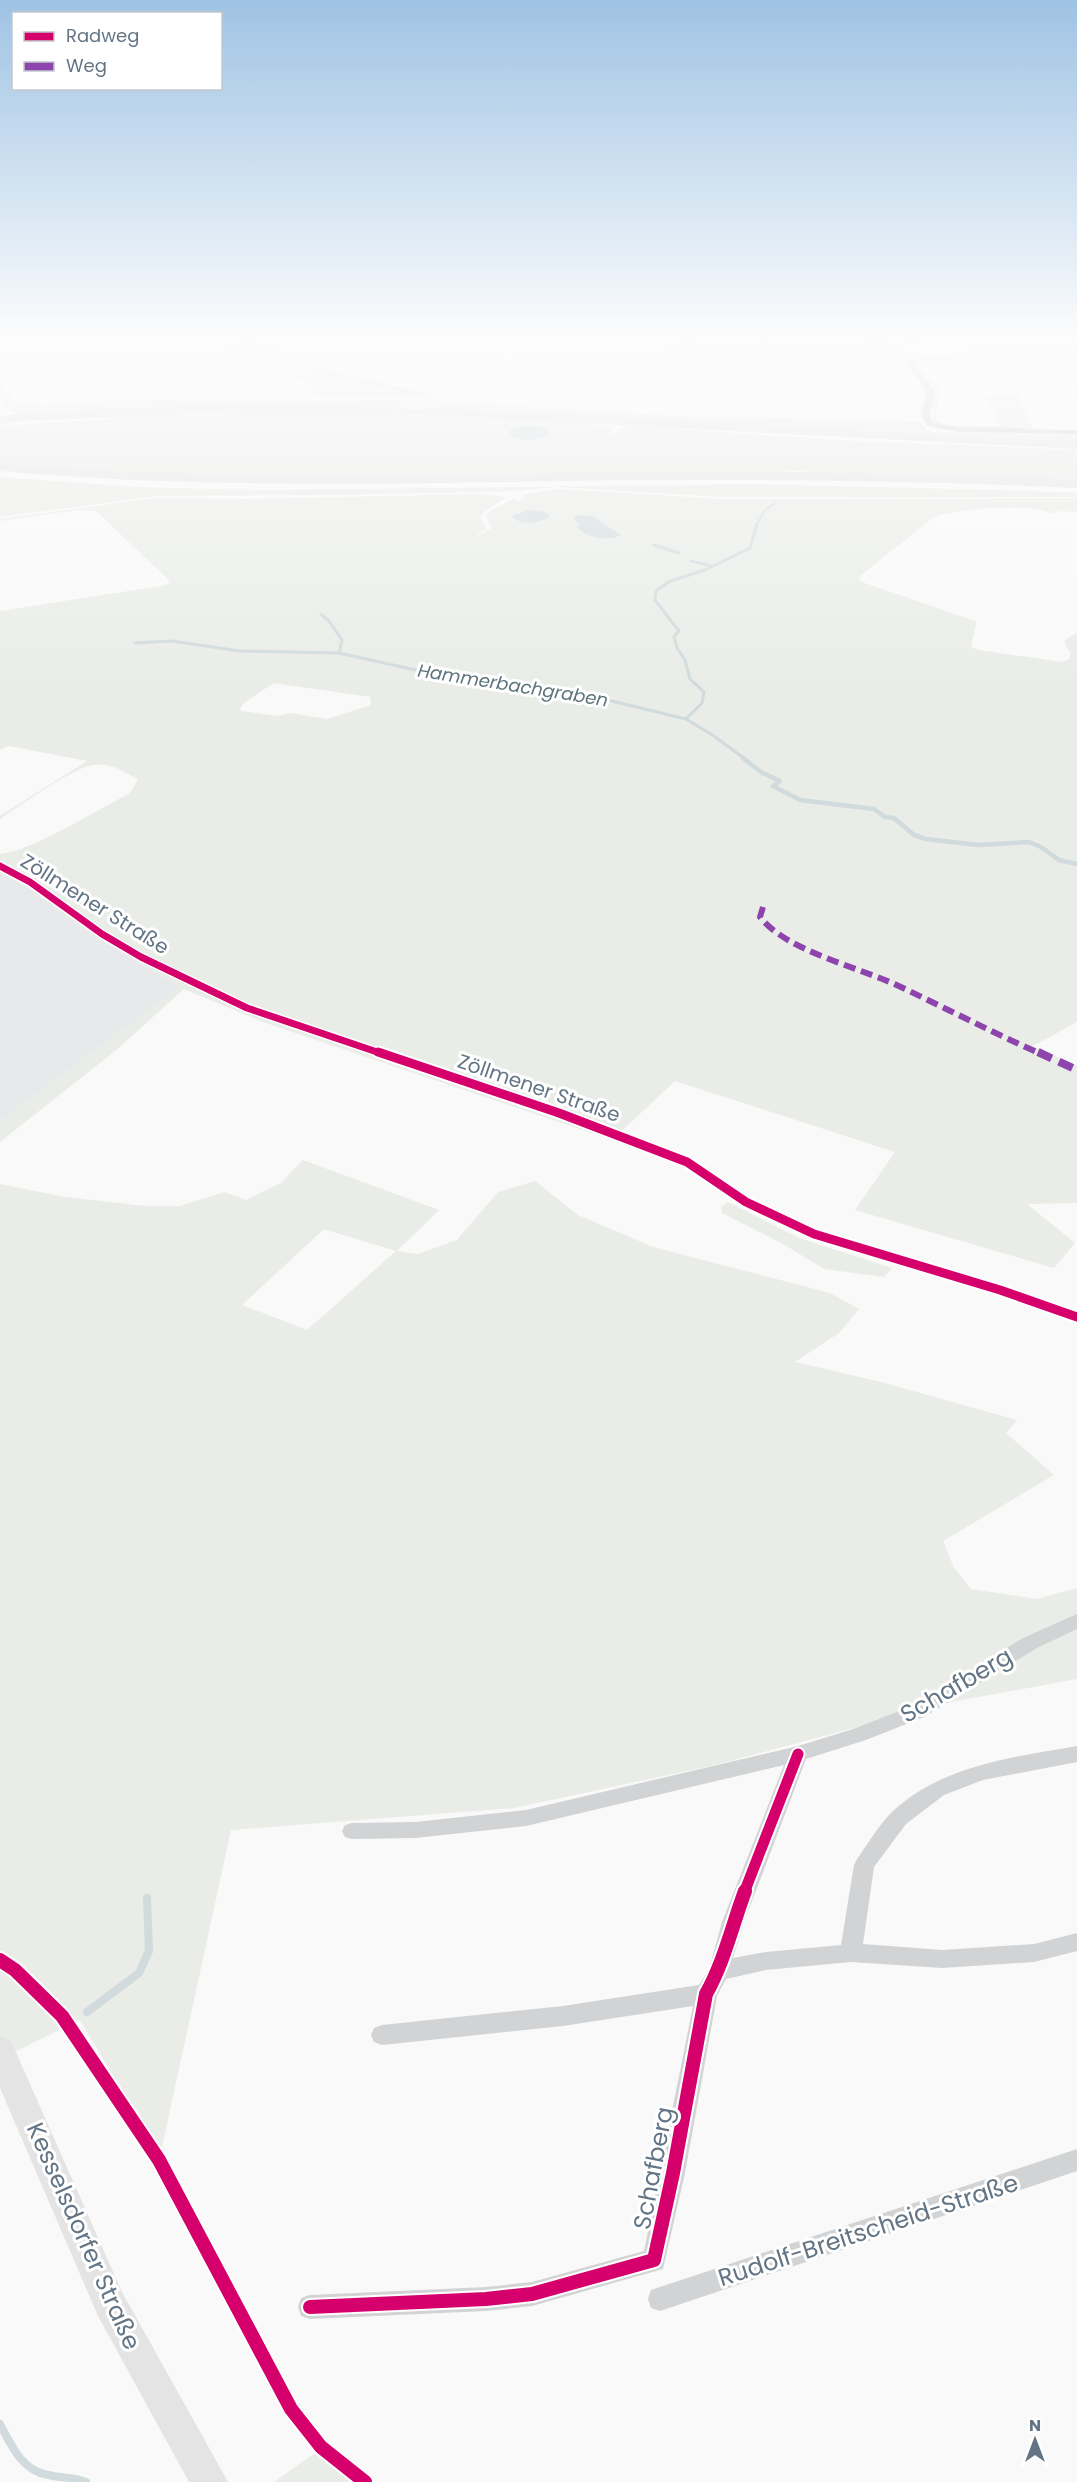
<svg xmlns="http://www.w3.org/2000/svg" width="1077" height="2482" font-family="Poppins,sans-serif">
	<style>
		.built { fill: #e8e9ea }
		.green { fill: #e9ece7; fill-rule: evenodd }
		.water { fill: #d1dadd }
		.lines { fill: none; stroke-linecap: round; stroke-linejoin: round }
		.stream-far3 { stroke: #d1dadd; stroke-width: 2 }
		.stream-far2 { stroke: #d1dadd; stroke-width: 3 }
		.stream-far1 { stroke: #d1dadd; stroke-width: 4.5 }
		.stream { stroke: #d1dadd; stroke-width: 8 }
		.street { fill: #d2d3d4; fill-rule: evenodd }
		.secondary { fill: #e4e4e5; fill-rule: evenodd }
		.highway { fill: #e4e4e5; fill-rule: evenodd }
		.tram { stroke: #c7c9ca; stroke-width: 1.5 }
		.quiet-far1 { stroke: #8e44ad; stroke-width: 6; stroke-dasharray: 12 6; stroke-linecap: butt }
		.quiet { stroke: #8e44ad; stroke-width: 8; stroke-dasharray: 15 8; stroke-linecap: butt }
		.cycleway-far3-casing { stroke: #fff; stroke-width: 10 }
		.cycleway-far2-casing { stroke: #fff; stroke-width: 13 }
		.cycleway-far1-casing { stroke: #fff; stroke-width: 15 }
		.cycleway-casing { stroke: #fff; stroke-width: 18 }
		.cycleway-far3 { stroke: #d6006c; stroke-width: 7 }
		.cycleway-far2 { stroke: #d6006c; stroke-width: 9 }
		.cycleway-far1 { stroke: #d6006c; stroke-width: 11 }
		.cycleway { stroke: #d6006c; stroke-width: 14 }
		.labels { text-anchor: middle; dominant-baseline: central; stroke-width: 6; stroke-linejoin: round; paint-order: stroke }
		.far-water-label { font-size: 18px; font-style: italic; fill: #5e757e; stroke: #fff }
		.street-label { font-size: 20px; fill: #637585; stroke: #fff }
		.near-street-label { font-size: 24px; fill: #637585; stroke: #fff }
	</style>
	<rect width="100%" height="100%" fill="#f9f9f9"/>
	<polygon class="built" points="0,873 29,888 89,934 181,987 0,1121"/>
	<g class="green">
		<polygon points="220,340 255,340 344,373 434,394 443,399 312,396 314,390 307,382 239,357"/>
		<polygon points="670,340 682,340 694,347 724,350 879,344 889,351 909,357 908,366 928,390 923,417 877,418 919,416 924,395 920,383 901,363 873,347 776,354 667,351"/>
		<path d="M688 340H792L836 343C808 345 705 356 688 340Z"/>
		<polygon points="1040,340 1073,340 1011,349 1077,351 1077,384 1032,358 1011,354 963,360 925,361 918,366 940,388 941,393 935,416 939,422 953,426 1001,427 985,396 1077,392 1019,395 1034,430 949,428 932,421 934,388 915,367 916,361 967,358"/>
		<polygon points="0,384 15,402 41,405 146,399 420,400 661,415 911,421 922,423 926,430 933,432 1077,434 1077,444 452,410 20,415 4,409 0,400"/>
		<path d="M301 413 499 418 612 426V430L605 437C616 434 618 427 630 426L857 441 1077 450V481L795 471 201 477 0 463V426L152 416Z"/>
		<polygon points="0,477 138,487 251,490 753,484 1036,491 1077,493 1077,497 720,497 556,487 518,491 342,495 158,496 0,517"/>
		<path d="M557 489 725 499 1077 498V512L1060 511 1052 514C1032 502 956 509 934 517L860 576 859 581 975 621 976 624 971 647 979 650 1062 662 1069 659 1071 653 1066 646 1065 640 1077 633V1022L1033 1046 1077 1066V1203L1027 1204 1075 1243 1054 1268 855 1210 895 1152 675 1081 612 1140 263 1022 184 989 115 1051 0 1142V1121L181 987 89 934 29 888 0 873V854C33 851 96 810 129 794L138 780C125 771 111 763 94 765 73 767 20 806 0 819V816L87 761 9 746 0 750V611L167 585 170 581 96 511 78 510 0 521V519L155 498 244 499 483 494 507 497 484 512 480 518 486 526 485 530 476 535H479L492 528 486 517 488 512 513 499 521 502 520 499 526 498 522 495ZM274 683 370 697 371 705 327 719 291 713 277 716 241 711 240 708 245 702Z"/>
		<path d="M303 1160 439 1210 397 1251 418 1254 457 1240 498 1192 535 1181 578 1215 653 1247 830 1293 859 1309 839 1333 795 1362 881 1382 1017 1420 1006 1433 1054 1475 943 1541 954 1568 971 1589 1037 1599 1077 1588V1679L951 1702 715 1765 514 1808 231 1830 160 2156 80 2020 0 2059V1184L65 1197 145 1206H180L224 1192 246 1200 281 1183ZM324 1229 396 1251 307 1330 242 1305Z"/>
		<polygon points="728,1202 799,1238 892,1268 884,1277 824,1269 785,1245 722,1213 721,1207"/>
		<polygon points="315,2453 352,2482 274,2482"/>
	</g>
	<g class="water">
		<path d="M526 426 547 427 550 433C541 442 521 442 510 435V430Z"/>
		<path d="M528 510 542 511 549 515 548 518C537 523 520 526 512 516Z"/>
		<path d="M579 515 592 516 621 535C609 542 586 538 577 527L580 524 575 521 574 518Z"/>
	</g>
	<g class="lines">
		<g class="stream-far3">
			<polyline points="239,340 328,373 422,395"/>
			<polyline points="936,423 948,427 1026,429"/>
			<polyline points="756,526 765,510 776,503"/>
		</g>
		<g class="stream-far2">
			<polyline points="654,545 679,553"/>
			<polyline points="691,561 712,566"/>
			<polyline points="321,614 329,621 342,640 339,653"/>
			<polyline points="135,643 171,641 240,651 339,653 411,669 583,694 686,719"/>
			<polyline points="745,759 714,736 686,719 702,703 704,692 690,679 685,660 677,648 674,636 679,631 655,600 656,591 670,581 705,570 750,548 757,524"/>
		</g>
		<polyline class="stream-far1" points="743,758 761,772 780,781 773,786 800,800 874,809 885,817 894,818 914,835 926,839 978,845 1029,842 1041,847 1059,860 1077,864"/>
		<g class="stream">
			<polyline points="87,2012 139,1973 149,1951 147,1898"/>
			<path d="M0 2424C11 2445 22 2471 48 2475 61 2478 73 2477 86 2482"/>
		</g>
		<g class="street">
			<polygon points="918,354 921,356 914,364 935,391 930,415 933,423 958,428 1077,430 1077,434 958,432 927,426 922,415 927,391 907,364"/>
			<polygon points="0,863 34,880 106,931 145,954 252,1005 564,1110 692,1159 751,1199 819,1231 1005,1287 1077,1312 1077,1322 995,1293 809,1237 741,1205 682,1165 554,1116 242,1011 137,960 98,937 26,884 0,871"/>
			<path d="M1077 1614V1629L1037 1648 924 1717 866 1740 806 1759 744 1922 733 1958 766 1952 841 1945 854 1865 857 1859C868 1844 879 1824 893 1811 945 1764 1011 1758 1077 1746V1762L983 1780 944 1795 906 1824 874 1867 863 1944 942 1950 1034 1944 1077 1933V1951L1034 1962 942 1968 851 1962 766 1970 726 1979 717 1996 685 2173 663 2269 532 2306 486 2311 310 2319 301 2316 298 2307 301 2298 310 2295 486 2287 532 2282 644 2251 693 2006 563 2026 382 2045 374 2042 371 2035 374 2028 382 2025 563 2006 699 1985 709 1969 722 1922 784 1765 526 1826 415 1838 352 1839 345 1837 342 1831 345 1825 352 1823 415 1822 526 1810 798 1746 853 1729 910 1707 1023 1638Z"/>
			<polygon points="1077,2149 1077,2171 660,2311 651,2308 648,2299 651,2290 660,2287"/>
		</g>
		<g class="secondary">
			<path d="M874 340C886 340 890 345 900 350 910 354 921 356 932 356 967 356 1000 340 1035 340 1027 346 1013 346 1004 349 962 359 908 374 874 340Z"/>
			<polygon points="0,2037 11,2041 122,2292 228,2482 189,2482 98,2316 0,2088"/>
		</g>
		<g class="highway">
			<path d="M310 405C566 410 821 431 1077 441V449L419 415 200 414 21 421 0 425V417L21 413 182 406Z"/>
			<path d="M0 463C209 481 418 474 628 472 778 470 927 473 1077 480V488C927 481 778 479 628 480 418 483 209 490 0 471Z"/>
		</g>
		<polyline class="tram" points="685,340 699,347 731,350 941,340"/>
		<path class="quiet-far1" d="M763 907 760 917C787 952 863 968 903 988 949 1010 994 1033 1041 1054"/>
		<polyline class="quiet" points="1038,1052 1077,1070"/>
		<defs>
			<polyline id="cycleway-far3" points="0,866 30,882 102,934 141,957 247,1008 383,1054"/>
			<polyline id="cycleway-far2" points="378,1052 559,1113 687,1162 746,1202 814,1234 1000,1290 1077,1317"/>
			<polyline id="cycleway-far1" points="744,1893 798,1754"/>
			<g id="cycleway">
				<polyline points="0,1960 15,1970 62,2016 159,2160 291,2409 321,2447 365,2482"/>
				<path d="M310 2307 486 2299 532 2294 654 2260 673 2173 706 1994C724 1962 732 1926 745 1891"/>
			</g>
		</defs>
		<use href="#cycleway-far3" class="cycleway-far3-casing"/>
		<use href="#cycleway-far2" class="cycleway-far2-casing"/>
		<use href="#cycleway-far1" class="cycleway-far1-casing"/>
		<use href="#cycleway" class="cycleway-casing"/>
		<use href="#cycleway-far3" class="cycleway-far3"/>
		<use href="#cycleway-far2" class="cycleway-far2"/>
		<use href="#cycleway-far1" class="cycleway-far1"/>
		<use href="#cycleway" class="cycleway"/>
	</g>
	<linearGradient id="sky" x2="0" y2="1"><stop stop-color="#9fc3e4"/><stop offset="0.49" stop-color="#fcfcfc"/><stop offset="1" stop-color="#fcfcfc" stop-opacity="0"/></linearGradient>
	<rect width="1077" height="688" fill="url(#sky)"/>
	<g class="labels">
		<g class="far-water-label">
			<text transform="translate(513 685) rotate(9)">Hammerbachgraben</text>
		</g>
		<g class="street-label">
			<text transform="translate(95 904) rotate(32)">Zöllmener Straße</text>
			<text transform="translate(539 1088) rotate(19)">Zöllmener Straße</text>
		</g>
		<g class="near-street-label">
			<text transform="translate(956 1685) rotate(-30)">Schafberg</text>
			<text transform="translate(653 2168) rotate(-79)">Schafberg</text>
			<text transform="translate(868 2230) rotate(-18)">Rudolf-Breitscheid-Straße</text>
			<text transform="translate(84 2236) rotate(66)">Kesselsdorfer Straße</text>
		</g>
	</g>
	<rect x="12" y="12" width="210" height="78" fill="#ffffff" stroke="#c1c8ce" stroke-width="1.5"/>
	<rect x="24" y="32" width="30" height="9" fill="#d6006c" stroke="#c1c8ce" stroke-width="1.5"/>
	<text x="66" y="42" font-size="18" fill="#637585">Radweg</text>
	<rect x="24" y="62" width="30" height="9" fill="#8e44ad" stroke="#c1c8ce" stroke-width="1.5"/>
	<text x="66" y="72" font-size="18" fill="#637585">Weg</text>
	<g transform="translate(1035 2440)" stroke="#ffffff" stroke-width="4.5" paint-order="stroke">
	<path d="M0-4.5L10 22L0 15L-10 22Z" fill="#637585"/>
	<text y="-9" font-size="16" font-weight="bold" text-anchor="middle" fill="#637585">N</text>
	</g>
</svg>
